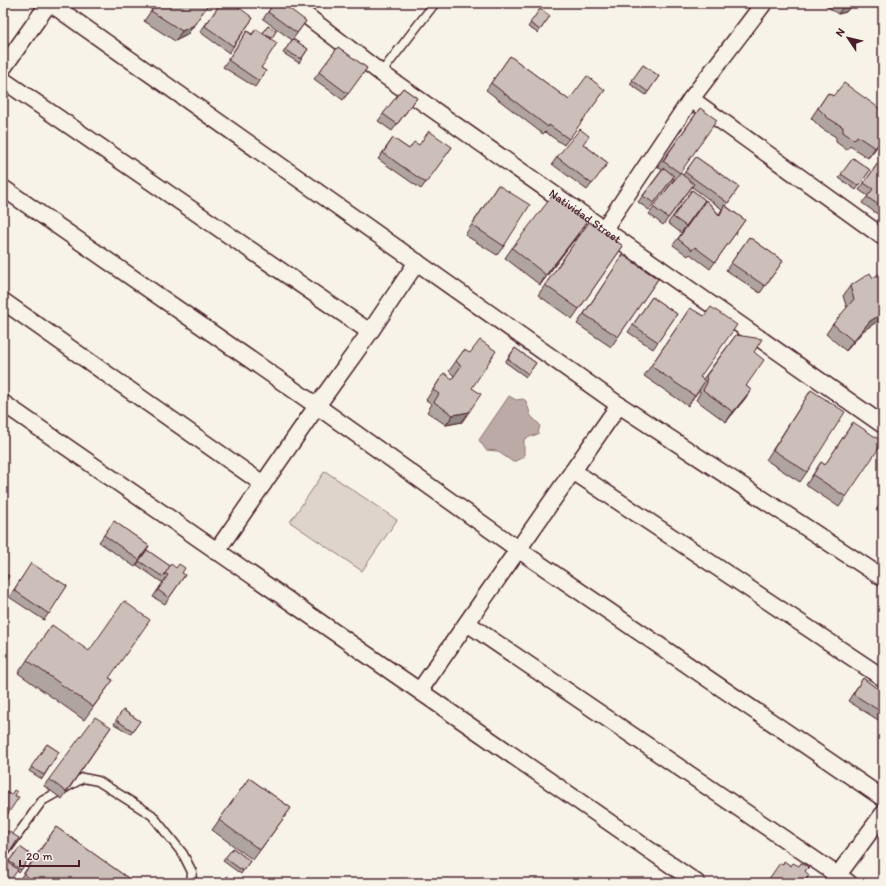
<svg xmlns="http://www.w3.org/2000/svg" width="886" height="886" font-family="Itim,sans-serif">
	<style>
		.green { fill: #ded4cc; stroke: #947a7c }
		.water { fill: #bcaaa7; stroke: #8e7275 }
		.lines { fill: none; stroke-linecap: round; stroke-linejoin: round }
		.service-casing { stroke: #4a1f2b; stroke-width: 11 }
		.minor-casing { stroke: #4a1f2b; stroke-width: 19 }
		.service { stroke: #f7f3e8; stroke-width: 8 }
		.minor { stroke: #f7f3e8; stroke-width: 16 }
		.wall { fill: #afa49f; stroke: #4a1f2b }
		.shaded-wall { fill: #8f8682; stroke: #4a1f2b }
		.building { fill: #ccbfb9; stroke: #4a1f2b }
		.labels { text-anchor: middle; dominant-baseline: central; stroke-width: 3; stroke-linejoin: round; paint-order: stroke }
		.street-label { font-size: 12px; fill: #4a1f2b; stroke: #f7f3e8 }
	</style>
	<rect width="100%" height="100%" fill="#f7f3e8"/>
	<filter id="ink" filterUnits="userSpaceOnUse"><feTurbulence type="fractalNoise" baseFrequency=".025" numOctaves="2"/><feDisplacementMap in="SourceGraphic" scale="8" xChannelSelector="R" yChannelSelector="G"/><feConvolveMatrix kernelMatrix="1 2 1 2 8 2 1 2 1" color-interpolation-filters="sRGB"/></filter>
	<g filter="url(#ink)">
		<polygon class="green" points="325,471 397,520 362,571 290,522"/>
		<polygon class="water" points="509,396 516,400 523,399 526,401 531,416 540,425 538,434 524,439 524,457 513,462 497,451 486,450 479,440"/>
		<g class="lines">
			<defs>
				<g id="service">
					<polyline points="381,73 435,3"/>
					<polyline points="3,855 42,801 83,778 98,781 152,815 183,854 192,872 191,883"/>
				</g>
				<g id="minor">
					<polyline points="50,3 619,405 883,578"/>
					<path id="s1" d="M290 3 381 73 883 425"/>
					<polyline points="3,68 49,3"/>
					<polyline points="3,80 370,332"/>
					<polyline points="691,99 883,237"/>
					<polyline points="3,188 317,406 519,550 883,798"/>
					<polyline points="604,229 691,99 764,3"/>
					<polyline points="3,301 263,484"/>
					<path d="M3 403C233 564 466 722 697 883"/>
					<polyline points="573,471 883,678"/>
					<polyline points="216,552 317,406 370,332 417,262"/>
					<polyline points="467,623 849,883"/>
					<polyline points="420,690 619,405"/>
					<polyline points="832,883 883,814"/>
				</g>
			</defs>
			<use href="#service" class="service-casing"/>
			<use href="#minor" class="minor-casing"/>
			<use href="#service" class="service"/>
			<use href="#minor" class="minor"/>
		</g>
		<g class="wall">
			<polygon points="142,3 156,3 152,10"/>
			<polygon points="221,3 253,18 229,53 200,32"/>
			<polygon points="274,3 306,21 293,39 308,49 299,63 283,53 292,40 263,19"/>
			<polygon points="822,3 853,3 846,12 838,14"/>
			<polygon points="208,5 187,35 175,41 144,21 151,11"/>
			<polygon points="540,9 550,16 538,33 528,27"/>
			<polygon points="268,26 276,31 271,39 261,68 266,71 255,87 223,67 247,31 252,34 256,29 263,33"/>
			<polygon points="338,47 367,68 343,100 314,79"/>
			<polygon points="510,56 569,100 605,90 564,145 545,132 543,134 486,90"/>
			<polygon points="643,65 659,76 646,95 630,84"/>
			<polygon points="403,88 417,98 392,131 378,121"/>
			<polygon points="828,93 833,96 883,111 883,139 868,158 850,146 847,150 836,142 836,137 821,128 811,118"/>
			<polygon points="700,108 680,173 683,175 696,157 739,187 726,206 745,220 710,269 690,254 688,256 673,245 706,200 719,214 722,209 692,187 663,225 649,214 674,179 673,178 649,210 638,202 662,170 658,167"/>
			<polygon points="393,138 409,149 419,145 452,147 421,189 378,159"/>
			<polygon points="583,144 608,163 587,190 552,164 557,157"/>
			<polygon points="883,156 883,211 880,216 862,203 868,196 859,190"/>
			<polygon points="853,158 870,170 856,190 839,178"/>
			<polygon points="498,185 504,246 497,255 465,235"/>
			<polygon points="692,190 705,200 681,233 668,223"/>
			<polygon points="883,215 883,228 877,224"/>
			<polygon points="589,222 623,246 572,319 538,295"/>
			<polygon points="580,232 540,285 505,258 512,248"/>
			<polygon points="749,237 783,261 760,293 726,270"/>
			<polygon points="623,255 658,279 611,347 577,324"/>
			<polygon points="873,278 863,331 846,351 826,334 833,324 847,308 843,296 850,286"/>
			<polygon points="652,297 677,314 653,349 628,332"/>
			<polygon points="690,308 700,377 703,379 736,335 754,352 746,386 751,390 744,400 726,422 696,400 700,393 699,389 688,406 644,376"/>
			<polygon points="515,348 536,363 526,377 505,362"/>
			<polygon points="464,350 472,388 462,422 446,425 427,412 432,404 426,400 444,373 452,379 454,376 449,371"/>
			<polygon points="811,390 807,472 800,482 766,460"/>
			<polygon points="853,422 846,497 839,507 806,485 821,462 825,465"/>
			<polygon points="883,500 883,515 876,510"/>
			<polygon points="114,521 149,546 135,567 99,542"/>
			<polygon points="147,550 170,566 185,575 165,604 153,597 163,582 160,581 137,565"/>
			<polygon points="27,570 67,586 44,620 9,597"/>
			<polygon points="52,625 109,678 113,680 84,720 18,673"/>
			<polygon points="863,678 883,693 883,723 848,701"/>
			<polygon points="123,710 140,721 131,734 114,724"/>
			<polygon points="111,727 62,799 44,786 49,779"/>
			<polygon points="47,744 59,752 42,779 29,771"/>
			<polygon points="249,778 291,808 253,860 212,830"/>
			<polygon points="56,827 135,883 17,883"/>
			<polygon points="19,838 7,857 3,854 3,839"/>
			<polygon points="20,847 31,855 19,873 8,862"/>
			<polygon points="233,848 250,861 241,874 223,861"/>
		</g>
		<g class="shaded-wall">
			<polygon points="851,6 846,12 838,14 843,7"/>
			<polygon points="194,25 187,35 175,41 182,31"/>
			<polygon points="883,138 883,139 868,158 875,148"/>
			<polygon points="587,222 580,232 540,285 546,275"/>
			<polygon points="883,313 883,318 863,331 846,351 853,341 870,321"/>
			<polygon points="751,390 744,400 726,422 733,412"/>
			<polygon points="469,412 462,422 446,425 453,415"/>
		</g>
		<g class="building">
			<polygon points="160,3 209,3 194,25 182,31 151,11"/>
			<polygon points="221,3 233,3 253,18 233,46 205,26"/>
			<polygon points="274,3 282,3 306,21 297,33 268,12"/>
			<polygon points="837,3 853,3 851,6 843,7"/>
			<polygon points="540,9 550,16 540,30 530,23"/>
			<polygon points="268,26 276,31 272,38 263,33"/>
			<polygon points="256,29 277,43 261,68 266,71 259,81 228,60 247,31 252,35"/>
			<polygon points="293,39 308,49 301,59 285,50"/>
			<polygon points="338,47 367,68 348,94 319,72"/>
			<polygon points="510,56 569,100 587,76 605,90 569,139 549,125 548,127 491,83"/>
			<polygon points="643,65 659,76 648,92 632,80"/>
			<polygon points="844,83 883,111 883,138 875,148 857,136 854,140 843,132 843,127 828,118 818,108 828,93 833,96"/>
			<polygon points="403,88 417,98 397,124 383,114"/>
			<polygon points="700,108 717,120 680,173 663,161"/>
			<polygon points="580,129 589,136 583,144 608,163 592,184 557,157"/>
			<polygon points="429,131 452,147 426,183 383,153 393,138 409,149 414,142 419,145"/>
			<polygon points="883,156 883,208 867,197 873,189 864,183"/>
			<polygon points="696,157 739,187 728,203 685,172"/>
			<polygon points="853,158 870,170 859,186 841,174"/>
			<polygon points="664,168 674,176 654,203 643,196"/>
			<polygon points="680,173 694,184 668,218 653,207"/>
			<polygon points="498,185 530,205 504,246 472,225"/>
			<polygon points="692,190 705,200 686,226 673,217"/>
			<polygon points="553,195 587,222 546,275 512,248"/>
			<polygon points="706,200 720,216 724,205 745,220 715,262 695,247 692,250 678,239"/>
			<polygon points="883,215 883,223 879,220"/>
			<polygon points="589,222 623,246 579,309 545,285"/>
			<polygon points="749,237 783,261 765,286 731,263"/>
			<polygon points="623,255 658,279 618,337 584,314"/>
			<polygon points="883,271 883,313 870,321 853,341 833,324 854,299 850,286 870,273 873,278"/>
			<polygon points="652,297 677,314 658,342 633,325"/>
			<polygon points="711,307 737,325 700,377 705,381 695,396 651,366 690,308 704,316"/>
			<polygon points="736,335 762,339 754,352 764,360 746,386 751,390 733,412 703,390 707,383 706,376"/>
			<polygon points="480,340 496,351 472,388 481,394 469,412 453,415 434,402 439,394 433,390 444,373 452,379 461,366 456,361 464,350 470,353"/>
			<polygon points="515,348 536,363 528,374 508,359"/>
			<polygon points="811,390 845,412 807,472 773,450"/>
			<polygon points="853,422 883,442 846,497 813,475 821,462 825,465"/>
			<polygon points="883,500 883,505 881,503"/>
			<polygon points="114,521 149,546 139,560 104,535"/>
			<polygon points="147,550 170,566 163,577 139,561"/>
			<polygon points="31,563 67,586 49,614 14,590"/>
			<polygon points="171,564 176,568 179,564 185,568 182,573 185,575 169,598 158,590 168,575 165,574"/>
			<polygon points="3,572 9,576 3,585"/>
			<polygon points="124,601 150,620 109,678 113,680 93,707 27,660 52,625 89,651"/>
			<polygon points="863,678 883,693 883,713 853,694"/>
			<polygon points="123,710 140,721 133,731 116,720"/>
			<polygon points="95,717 111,727 66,792 49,779"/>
			<polygon points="47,744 59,752 44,775 31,767"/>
			<polygon points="249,778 291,808 260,850 219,820"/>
			<polygon points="3,790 11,795 14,790 17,792 15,796 19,797 3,821"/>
			<polygon points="56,827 135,883 36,883 24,874"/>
			<polygon points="8,831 19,838 9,853 3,850 3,839"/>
			<polygon points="20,847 31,855 21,870 9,861"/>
			<polygon points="233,848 250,861 243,871 225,858"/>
			<polygon points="3,858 18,870 8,883 3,883"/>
			<polygon points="784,861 791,866 793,863 799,866 801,863 809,867 805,871 809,875 804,883 766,883 780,863 783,864"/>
			<polygon points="227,876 237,883 222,883"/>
		</g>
	</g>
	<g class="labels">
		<g class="street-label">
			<text stroke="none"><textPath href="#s1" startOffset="364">Natividad Street</textPath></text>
		</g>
	</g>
	<rect width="886" height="886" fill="none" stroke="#f7f3e8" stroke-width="16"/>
	<rect x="8" y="8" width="870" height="870" fill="none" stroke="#4a1f2b" stroke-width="1.5" filter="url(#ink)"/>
	<g transform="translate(848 38) rotate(305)" stroke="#f7f3e8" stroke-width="3" paint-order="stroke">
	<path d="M0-3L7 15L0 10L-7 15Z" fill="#4a1f2b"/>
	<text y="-6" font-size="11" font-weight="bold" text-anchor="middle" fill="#4a1f2b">N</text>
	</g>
	<path d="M20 860v6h59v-6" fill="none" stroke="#4a1f2b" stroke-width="2"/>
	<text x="26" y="860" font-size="12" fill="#4a1f2b" stroke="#f7f3e8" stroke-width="3" paint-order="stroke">20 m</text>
</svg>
